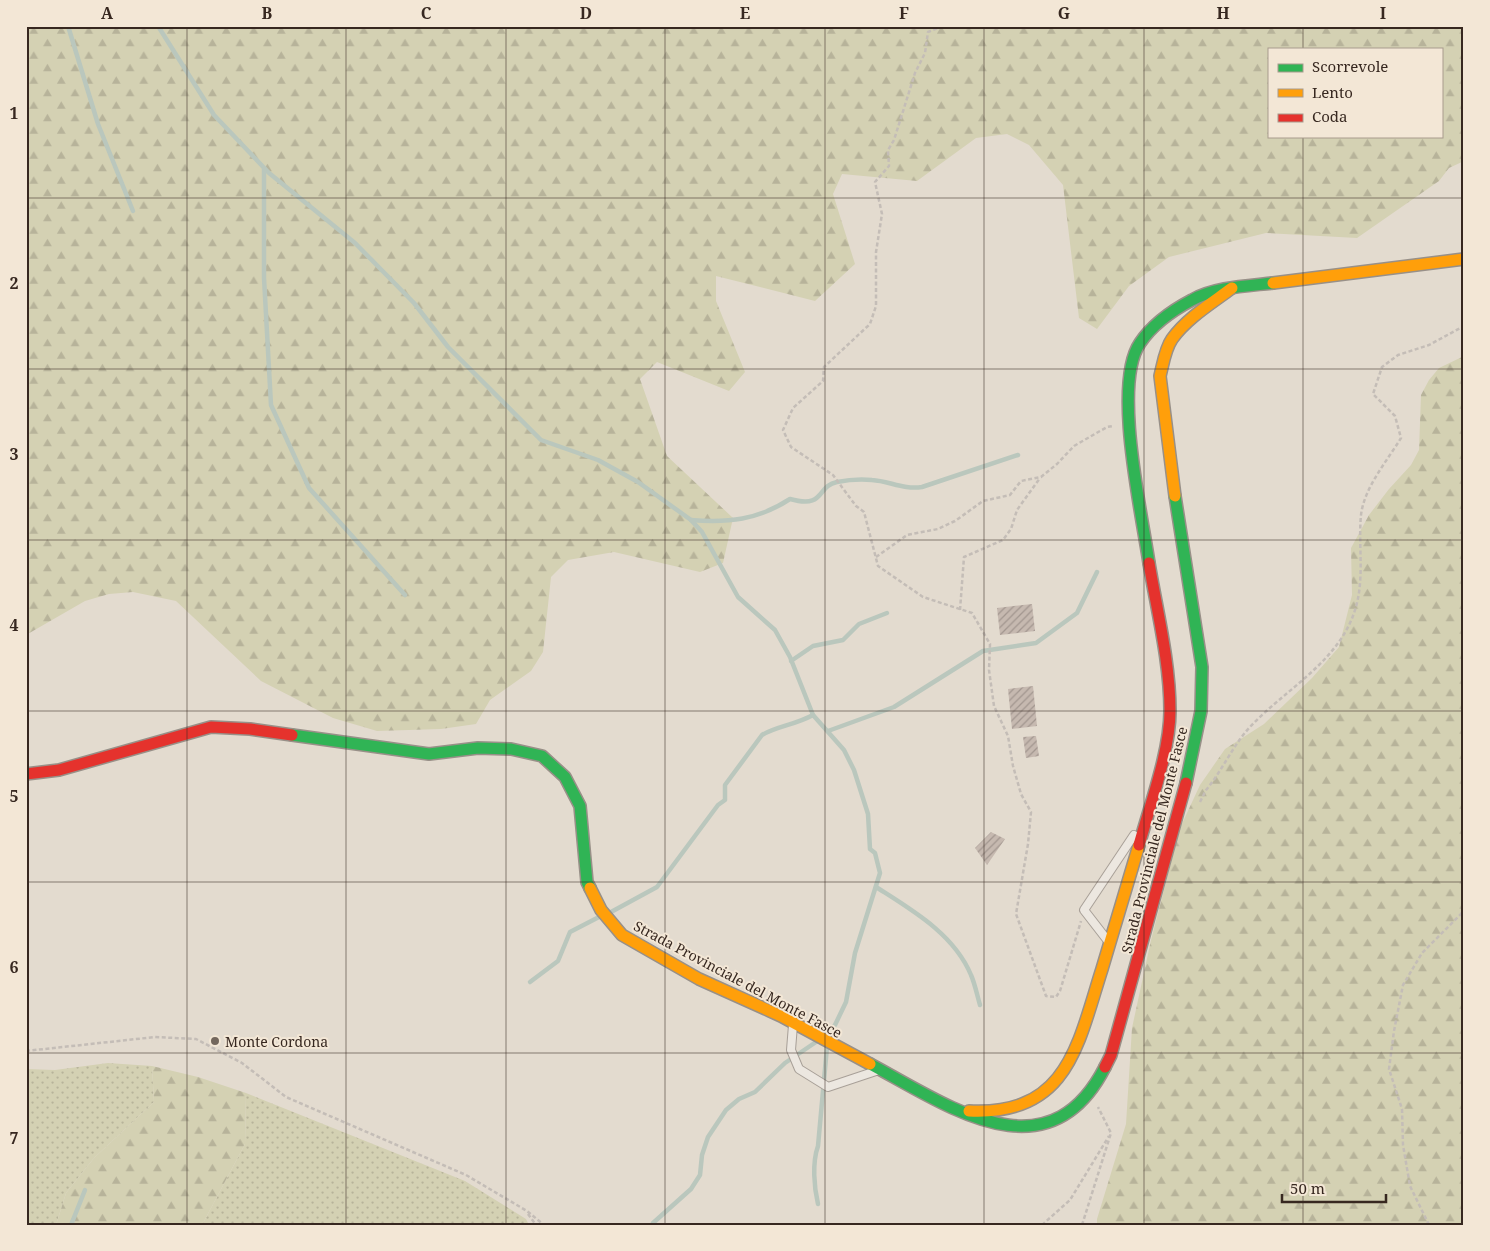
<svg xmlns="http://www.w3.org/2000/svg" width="1490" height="1251" font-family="'Noto Serif',serif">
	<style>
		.grass { fill: url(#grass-dots) }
		.forest { fill: url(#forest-firs); fill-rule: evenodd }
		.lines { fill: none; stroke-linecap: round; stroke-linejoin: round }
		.stream { stroke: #bac7bd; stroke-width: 4.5 }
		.building { fill: url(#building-hatch) }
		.lane-casing { stroke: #a8a098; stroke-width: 10 }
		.fast-casing { stroke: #989088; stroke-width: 14 }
		.slow-casing { stroke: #989088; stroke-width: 14 }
		.jam-casing { stroke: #989088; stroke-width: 14 }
		.path { stroke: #c4bdb7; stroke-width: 2.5; stroke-dasharray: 4 2.5; stroke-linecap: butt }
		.lane { stroke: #ece7e0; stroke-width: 8 }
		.fast { stroke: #30b455; stroke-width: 11 }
		.slow { stroke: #ff9f0a; stroke-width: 11 }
		.jam { stroke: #e5322d; stroke-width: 11 }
		.grid { fill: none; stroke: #372820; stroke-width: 1; stroke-opacity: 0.55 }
		.poi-dot { fill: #73675d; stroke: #f3e7d6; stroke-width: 2 }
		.labels { text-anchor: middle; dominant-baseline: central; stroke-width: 4; stroke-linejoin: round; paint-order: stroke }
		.street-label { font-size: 14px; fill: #372820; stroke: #f3e7d6 }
		.poi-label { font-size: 14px; fill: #372820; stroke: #f3e7d6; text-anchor: start }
		.neatline { fill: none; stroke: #372820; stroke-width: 2 }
		.grid-label { font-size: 16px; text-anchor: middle; font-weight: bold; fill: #372820 }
	</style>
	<defs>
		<pattern id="grass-dots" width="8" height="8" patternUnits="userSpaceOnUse" patternTransform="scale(1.25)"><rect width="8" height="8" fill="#d4d1b3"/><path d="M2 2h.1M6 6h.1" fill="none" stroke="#b7b39a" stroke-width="1.8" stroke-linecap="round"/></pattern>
		<pattern id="forest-firs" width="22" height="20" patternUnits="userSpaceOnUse" patternTransform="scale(1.25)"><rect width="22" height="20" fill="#d4d1b3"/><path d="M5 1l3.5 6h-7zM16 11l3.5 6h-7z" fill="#b7b39a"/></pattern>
		<pattern id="building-hatch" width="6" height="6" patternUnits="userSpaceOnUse" patternTransform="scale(1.25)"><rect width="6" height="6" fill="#c6b9b0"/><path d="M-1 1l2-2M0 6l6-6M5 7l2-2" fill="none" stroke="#a2968f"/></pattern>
	</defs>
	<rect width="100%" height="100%" fill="#e3dbcf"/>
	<g class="grass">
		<polygon points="108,1063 152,1066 154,1102 94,1158 66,1193 56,1225 26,1225 26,1069 55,1070"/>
		<polygon points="246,1093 465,1181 526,1219 529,1225 202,1225 245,1144"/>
	</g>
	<g class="forest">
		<path d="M26 26H1464V161L1449 168 1439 181 1357 238 1266 233 1169 257 1129 286 1097 329 1079 318 1063 185 1029 145 1007 134 976 138 917 181 842 174 833 194 855 264 815 301 716 276V301L745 372 729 391 657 362 640 379 667 456 733 518 723 563 700 572 614 552 568 560 551 577 543 652 531 671 490 700 476 724 441 729 377 731 333 718 261 681 176 601 133 592 109 594 85 601 26 635ZM1269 49H1441V136H1269Z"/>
		<polygon points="1464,356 1464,1225 1097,1225 1097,1219 1126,1124 1132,1028 1151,940 1180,828 1200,785 1225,749 1264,724 1312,678 1339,647 1352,595 1351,548 1369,515 1389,489 1411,465 1419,450 1421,395 1429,380 1439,368"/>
		<polygon points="152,1066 198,1077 246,1093 245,1144 202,1225 56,1225 66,1193 94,1158 154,1102"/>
	</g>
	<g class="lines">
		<g class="stream">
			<polyline points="68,26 98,124 133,211"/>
			<polyline points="158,26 214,115 269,173 355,243 414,303 448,347 541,440 598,460 638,482 691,520 702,532 738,597 775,630 790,657 813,715 844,750 854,770 868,814 870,849 875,853 880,873 855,953 846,1002 835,1025 826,1034"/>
			<polyline points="264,169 264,278 271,405 309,488 405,595"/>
			<path d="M691 520C728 523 758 520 790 499 826 509 816 486 837 482 847 480 861 479 872 480 889 481 904 490 922 487L1018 455"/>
			<polyline points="791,661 813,646 843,640 859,624 887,613"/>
			<polyline points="828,731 894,707 983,651 1036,643 1077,613 1097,572"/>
			<path d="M876 887C912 910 954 934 971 975 975 984 977 995 980 1005"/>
			<path d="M611 912 657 887 718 805 725 800V785L762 735C777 726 795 725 813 715"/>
			<polyline points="530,982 558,961 570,932 599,917"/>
			<path d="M818 1204C814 1187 812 1163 818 1146L827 1047"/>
			<polyline points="653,1223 691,1189 700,1175 702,1155 708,1137 726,1110 739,1099 755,1092 785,1063 816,1042"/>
			<polyline points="71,1225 85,1190"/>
		</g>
	</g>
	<g class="building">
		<polygon points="1032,604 1035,631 1000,635 997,608"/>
		<polygon points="1033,686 1037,726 1012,729 1008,689"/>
		<polygon points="1036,736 1039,756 1026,758 1023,737"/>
		<polygon points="991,832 1005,839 987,865 975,848"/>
	</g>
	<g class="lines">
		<defs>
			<g id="lane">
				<polyline points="1108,941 1084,910 1134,835"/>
				<polyline points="793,1025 791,1050 799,1069 828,1087 876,1071"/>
			</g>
			<g id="fast">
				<polyline points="1175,496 1202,667 1201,711 1186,783"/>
				<path d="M1149 563C1142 514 1112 384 1140 343 1152 325 1173 310 1192 300 1215 287 1247 286 1273 283"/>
				<polyline points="292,735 429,754 478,748 511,749 542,756 565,777 580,806 587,882 590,888"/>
				<path d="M870 1064C947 1105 1048 1179 1105 1067"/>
			</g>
			<g id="slow">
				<polyline points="1273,283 1464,259"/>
				<path d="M1175 496 1160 376C1163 364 1165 349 1172 339 1187 318 1212 303 1232 288"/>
				<polyline points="590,888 601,910 622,935 699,979 781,1016 870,1064"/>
				<path d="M969 1111C1068 1116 1078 1044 1102 969 1114 928 1127 886 1139 845"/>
			</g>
			<g id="jam">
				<polyline points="26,774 59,770 211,727 250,729 292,735"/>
				<path d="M1139 845C1150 805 1170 751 1170 711 1170 662 1157 611 1149 563"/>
				<polyline points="1105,1067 1111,1055 1186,783"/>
			</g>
		</defs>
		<use href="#lane" class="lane-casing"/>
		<use href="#fast" class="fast-casing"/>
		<use href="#slow" class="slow-casing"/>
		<use href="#jam" class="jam-casing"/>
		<g class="path">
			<polyline points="943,26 928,32 925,53 915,73 894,140 888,150 889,166 875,182 882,214 876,252 876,306 870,324 824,367 823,381 793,408 783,430 791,447 833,475 856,506 864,512 878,566 923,597 972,613 990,644 989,670 994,706 1008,736 1013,766 1021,794 1031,812 1028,844 1016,914 1046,996 1056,997 1060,991 1081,921"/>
			<polyline points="876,557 907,535 938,529 955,521 983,501 1010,495 1021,481 1041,477 1057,464 1074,446 1107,427 1113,426"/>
			<polyline points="960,610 964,557 1003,540 1011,529 1017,510 1040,478"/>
			<path d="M1200 802 1206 790C1222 771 1232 747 1249 728 1284 690 1339 662 1355 610 1365 579 1358 546 1361 515 1364 488 1387 461 1401 438L1395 416 1373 394 1382 367 1398 355 1429 345 1464 326"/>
			<polyline points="26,1051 155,1037 196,1039 242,1063 286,1097 466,1175 527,1211 544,1225"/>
			<polyline points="528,1214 536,1225"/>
			<polyline points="1042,1225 1070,1200 1109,1136"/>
			<polyline points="1082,1225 1111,1133 1098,1107"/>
			<polyline points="1429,1225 1410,1186 1403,1145 1402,1109 1389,1069 1394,1031 1403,985 1422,953 1461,914 1464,906"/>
		</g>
		<use href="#lane" class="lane"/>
		<use href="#fast" class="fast"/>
		<use href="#slow" class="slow"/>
		<use href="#jam" class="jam"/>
	</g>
	<path class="grid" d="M187 26V1225M346 26V1225M506 26V1225M665 26V1225M825 26V1225M984 26V1225M1144 26V1225M1303 26V49M1303 136V1225M26 198H1464M26 369H1464M26 540H1464M26 711H1464M26 882H1464M26 1053H1464"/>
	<circle class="poi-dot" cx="215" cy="1041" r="5"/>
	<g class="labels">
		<g class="street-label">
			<text transform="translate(1154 840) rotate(-76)">Strada Provinciale del Monte Fasce</text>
			<text transform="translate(738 979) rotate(28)">Strada Provinciale del Monte Fasce</text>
		</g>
		<g class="poi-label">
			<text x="225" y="1041">Monte Cordona</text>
		</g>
	</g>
	<rect width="1490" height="1251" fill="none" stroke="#f3e7d6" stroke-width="55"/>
	<rect x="1268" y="48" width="175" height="90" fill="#f3e7d6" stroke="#a89b8d"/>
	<rect x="1278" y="64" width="25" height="8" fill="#30b455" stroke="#a89b8d"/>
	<text x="1312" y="72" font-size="15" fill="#372820">Scorrevole</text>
	<rect x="1278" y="89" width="25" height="8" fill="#ff9f0a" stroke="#a89b8d"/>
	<text x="1312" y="98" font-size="15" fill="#372820">Lento</text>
	<rect x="1278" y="114" width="25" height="8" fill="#e5322d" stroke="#a89b8d"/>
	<text x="1312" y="122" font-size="15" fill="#372820">Coda</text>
	<path d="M1282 1194v8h104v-8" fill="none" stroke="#372820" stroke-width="2.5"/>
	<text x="1290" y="1194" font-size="15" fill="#372820" stroke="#f3e7d6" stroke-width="4" paint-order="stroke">50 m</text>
	<rect x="28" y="28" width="1434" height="1196" class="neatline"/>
	<g class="grid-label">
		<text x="107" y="19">A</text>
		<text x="267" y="19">B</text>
		<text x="426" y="19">C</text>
		<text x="586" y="19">D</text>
		<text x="745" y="19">E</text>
		<text x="904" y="19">F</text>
		<text x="1064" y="19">G</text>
		<text x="1223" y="19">H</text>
		<text x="1383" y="19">I</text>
		<text x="14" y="119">1</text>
		<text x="14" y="289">2</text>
		<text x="14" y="460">3</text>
		<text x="14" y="631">4</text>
		<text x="14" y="802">5</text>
		<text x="14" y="973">6</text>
		<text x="14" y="1144">7</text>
	</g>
</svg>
